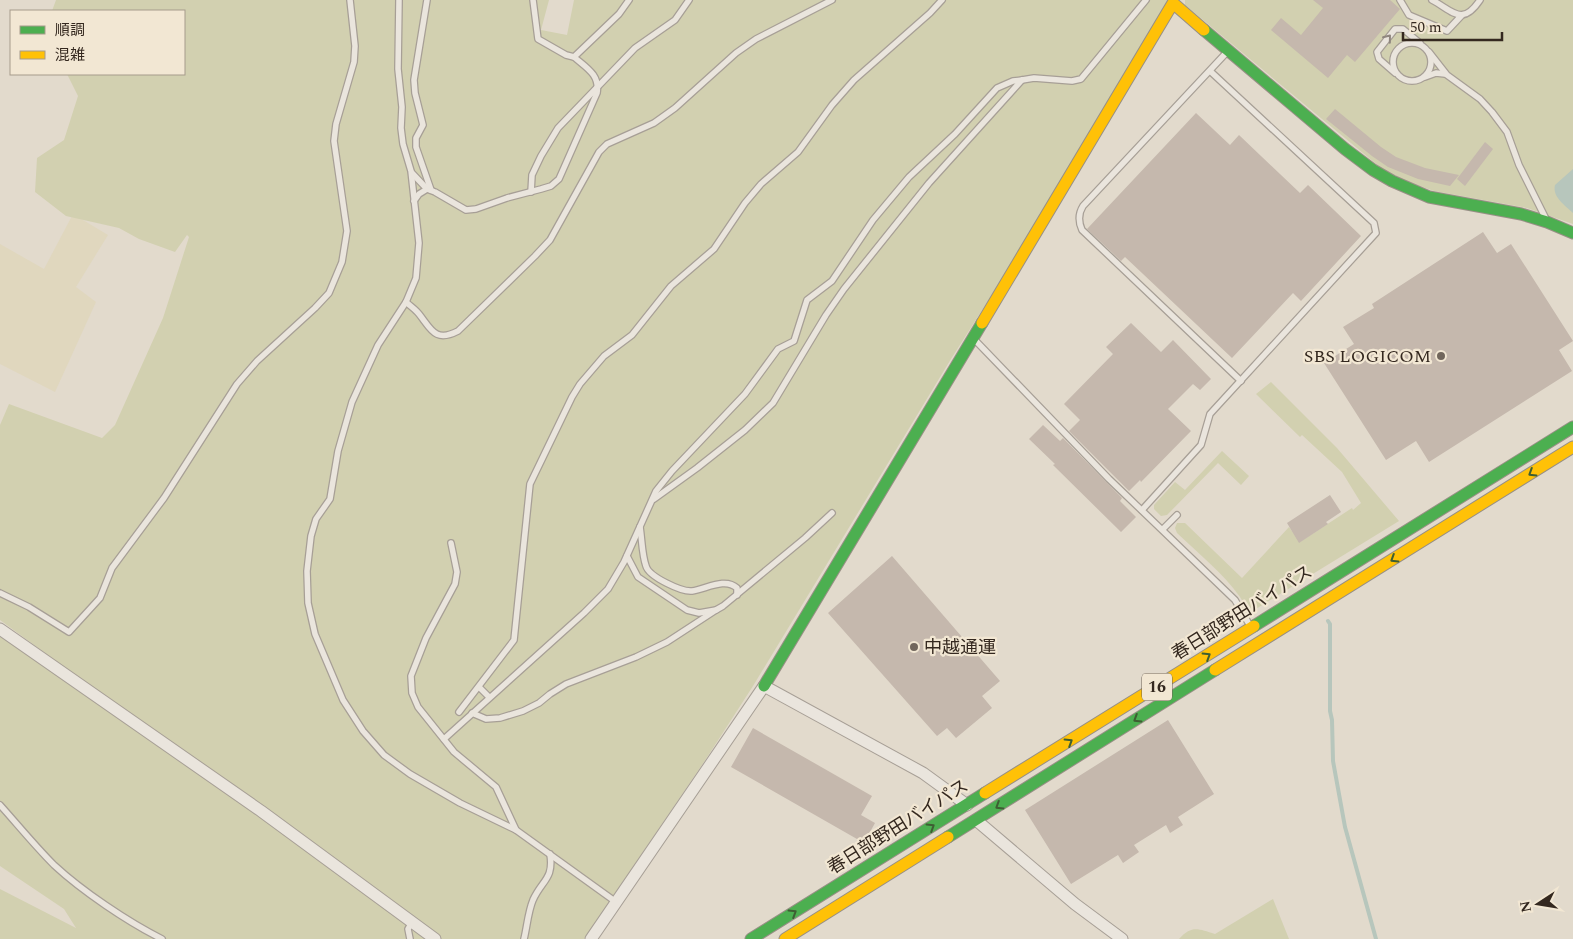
<svg xmlns="http://www.w3.org/2000/svg" width="1573" height="939" font-family="Spectral,'Noto Sans JP',serif">
	<style>
		.farmland { fill: #e0d7be }
		.green { fill: #d2d0b0 }
		.water { fill: #b7c6bc }
		.lines { fill: none; stroke-linecap: round; stroke-linejoin: round }
		.stream { stroke: #b7c6bc; stroke-width: 4 }
		.building { fill: #c5b8ad }
		.lane-casing { stroke: #a79f96; stroke-width: 8 }
		.street-casing { stroke: #a79f96; stroke-width: 13 }
		.fast-casing { stroke: #978f85; stroke-width: 13 }
		.slow-casing { stroke: #978f85; stroke-width: 13 }
		.lane { stroke: #eae5dd; stroke-width: 5.5 }
		.street { stroke: #eae5dd; stroke-width: 11 }
		.fast { stroke: #4caf50; stroke-width: 11 }
		.slow { stroke: #ffc107; stroke-width: 11 }
		.oneway { stroke: #8f867e }
		.oneway2 { stroke: #3e5e33 }
		.poi-dot { fill: #71665c; stroke: #f2e7d3; stroke-width: 2 }
		.labels { text-anchor: middle; dominant-baseline: central; stroke-width: 4.5; stroke-linejoin: round; paint-order: stroke }
		.shield { fill: #f2e7d3; stroke: #6d6155; stroke-width: 1 }
		.shield-label { font-size: 16px; font-weight: bold; fill: #34281f }
		.poi-label { font-size: 18px; fill: #34281f; stroke: #f2e7d3; text-anchor: end }
		.street-label { font-size: 18px; fill: #34281f; stroke: #f2e7d3 }
	</style>
	<rect width="100%" height="100%" fill="#e2dacc"/>
	<polygon class="farmland" points="73,214 108,235 76,287 96,302 55,392 0,364 0,244 44,269"/>
	<g class="green">
		<polygon points="56,0 549,0 541,30 567,35 574,0 1179,0 951,359 753,686 704,762 584,939 0,939 0,889 76,928 64,909 0,866 0,631 43,660 45,653 0,620 0,425 9,404 102,438 115,425 163,318 189,237 187,235 175,252 139,239 119,228 66,216 35,192 37,158 64,140 78,96 67,74 184,74 184,11 52,11"/>
		<polygon points="1185,0 1573,0 1573,224 1527,208 1434,191 1405,181 1381,168 1185,5"/>
		<path d="M1271 382 1337 448 1399 521 1251 612C1248 606 1243 603 1240 597 1223 573 1199 554 1177 533L1175 528 1177 523H1185L1242 578 1289 527 1300 542 1352 508 1353 510 1361 503 1342 472 1302 435 1300 437 1256 394Z"/>
		<polygon points="1222,451 1249,476 1241,485 1218,463 1167,515 1161,516 1154,509 1154,505 1175,482 1185,490"/>
		<path d="M1273 899 1289 939H1179C1192 925 1198 929 1215 934Z"/>
	</g>
	<path class="water" d="M1573 169V213C1565 205 1552 197 1555 185Z"/>
	<g class="lines">
		<polyline class="stream" points="1328,621 1330,624 1330,711 1332,720 1333,761 1345,827 1376,939"/>
	</g>
	<g class="building">
		<polygon points="1313,0 1390,0 1400,9 1355,62 1347,55 1328,78 1271,30 1281,18 1301,35 1323,8"/>
		<polygon points="1335,109 1381,147 1396,157 1425,168 1459,175 1450,186 1418,179 1388,167 1372,156 1326,119"/>
		<polygon points="1196,113 1230,145 1239,135 1300,193 1308,185 1361,236 1301,301 1293,293 1232,358 1125,257 1121,261 1087,229"/>
		<polygon points="1485,142 1493,149 1465,186 1457,179"/>
		<polygon points="1483,232 1497,253 1511,244 1573,341 1559,350 1572,371 1429,462 1416,441 1386,460 1324,363 1354,344 1343,327 1374,308 1372,304"/>
		<polygon points="1131,323 1161,352 1173,340 1211,379 1200,390 1193,384 1168,409 1191,431 1141,482 1140,480 1129,491 1069,431 1080,420 1064,404 1113,354 1106,347"/>
		<polygon points="1043,425 1060,441 1063,438 1122,498 1120,501 1136,517 1121,532 1053,465 1055,464 1029,439"/>
		<polygon points="1330,495 1341,512 1326,522 1328,524 1299,543 1287,523"/>
		<polygon points="892,556 1000,681 982,696 992,708 956,738 947,728 937,736 828,613"/>
		<polygon points="1168,720 1214,794 1178,817 1183,825 1170,833 1166,825 1134,845 1139,852 1123,863 1118,855 1071,884 1025,810"/>
		<polygon points="753,728 872,796 861,815 875,823 864,843 731,767"/>
	</g>
	<g class="lines">
		<defs>
			<g id="lane">
				<polyline points="399,0 398,69 402,107 401,128 403,144 411,171 419,243 416,278 406,302 378,345 352,402 338,451 330,499 316,519 311,536 307,571 308,603 315,634 343,700 363,731 384,755 410,774 460,803 516,830"/>
				<polyline points="427,0 414,80 415,93 423,125 416,138 416,147 431,190"/>
				<polyline points="533,0 538,39 566,55 574,57 619,14 629,0"/>
				<polyline points="1400,0 1409,15 1447,31 1462,15"/>
				<path d="M1432 0C1453 11 1462 27 1480 0"/>
				<circle cx="1412" cy="62" r="19"/>
				<path d="M1227 52 1083 206C1078 214 1078 221 1082 230L1241 381"/>
				<polyline points="1429,52 1447,75 1480,99 1492,112 1507,132 1519,165 1546,219"/>
				<polyline points="1395,73 1379,59 1377,52 1395,29 1403,29 1420,43"/>
				<polyline points="1425,77 1436,73 1445,74"/>
				<polyline points="412,173 427,189"/>
				<polyline points="531,192 532,175 541,156 558,128 635,48 675,20 689,0"/>
				<path d="M414 201 419 194 427 189 435 192 466 210 476 209 507 198 541 189 551 186 559 179 597 93C600 75 587 68 574 57"/>
				<path d="M406 302C410 306 415 309 419 314 431 329 435 343 458 331L535 256 550 240 599 152 607 144 654 123 675 108 736 53 756 39 832 0"/>
				<polyline points="973,338 1109,479 1235,600 1249,624"/>
				<polyline points="654,499 697,468 745,430 773,403 826,315 844,289 929,183 1022,80"/>
				<polyline points="1142,510 1201,445 1210,414 1376,233 1374,223 1210,71"/>
				<path d="M640 527C642 540 642 555 646 566 649 577 682 592 692 591 706 589 725 577 737 588V595"/>
				<polyline points="1163,529 1177,515"/>
				<polyline points="451,543 457,572 455,584 426,638 411,676 412,693 418,707 454,752 496,787 516,830 616,902"/>
				<polyline points="627,556 638,577 687,610 699,613 716,610 723,606 805,538 832,513"/>
				<polyline points="0,593 29,607 69,632 100,598 112,568 164,498 237,384 257,361 315,308 329,293 342,262 347,231 334,141 336,124 354,62 355,46 350,0"/>
				<polyline points="479,687 489,697"/>
				<polyline points="459,712 514,640 530,484 572,397 580,384 604,356 632,335 671,286 714,249 745,203 761,184 798,152 832,105 854,80 930,13 942,0"/>
				<polyline points="472,713 486,719 500,718 523,711 539,703 550,694 566,684 636,657 667,642 716,610"/>
				<polyline points="444,739 584,613 608,589 624,562 656,491 672,471 745,394 778,349 794,341 807,300 832,281 873,220 909,177 955,134 997,88 1013,81 1022,80 1034,78 1072,81 1081,79 1146,0"/>
				<path d="M0 805C18 825 35 846 54 865 82 891 128 922 162 939"/>
				<polyline points="410,939 408,929 412,922"/>
				<path d="M524 939C527 927 528 912 533 900 542 880 554 879 550 854"/>
			</g>
			<g id="street">
				<polyline points="0,629 261,811 435,939"/>
				<polyline points="976,820 1075,904 1122,939"/>
				<polyline points="591,939 764,686 923,773 967,805"/>
			</g>
			<g id="fast">
				<polyline points="1204,30 1345,149 1373,170 1392,181 1429,197 1521,214 1547,222 1573,233"/>
				<polyline points="1254,626 1573,427"/>
				<polyline points="764,686 982,323"/>
				<polyline points="948,837 1215,670"/>
				<polyline points="751,939 985,793"/>
			</g>
			<g id="slow">
				<polyline points="982,323 1173,3 1204,30"/>
				<polyline points="1215,670 1573,447"/>
				<polyline points="985,793 1254,626"/>
				<polyline points="785,939 948,837"/>
			</g>
		</defs>
		<use href="#lane" class="lane-casing"/>
		<use href="#street" class="street-casing"/>
		<use href="#fast" class="fast-casing"/>
		<use href="#slow" class="slow-casing"/>
		<use href="#lane" class="lane"/>
		<use href="#street" class="street"/>
		<use href="#fast" class="fast"/>
		<use href="#slow" class="slow"/>
	</g>
	<defs><path id="oneway-chevron" d="M-2-3.5L2.5 0L-2 3.5" fill="none" stroke-width="1.6" stroke-linecap="round" stroke-linejoin="round" transform="scale(1.25)"/></defs>
	<use class="oneway" href="#oneway-chevron" transform="translate(1388 38) rotate(-51)"/>
	<g class="oneway2">
		<use href="#oneway-chevron" transform="translate(1532 473) rotate(148)"/>
		<use href="#oneway-chevron" transform="translate(1394 559) rotate(148)"/>
		<use href="#oneway-chevron" transform="translate(1207 656) rotate(-32)"/>
		<use href="#oneway-chevron" transform="translate(1137 719) rotate(148)"/>
		<use href="#oneway-chevron" transform="translate(1069 742) rotate(-32)"/>
		<use href="#oneway-chevron" transform="translate(999 806) rotate(148)"/>
		<use href="#oneway-chevron" transform="translate(931 827) rotate(-32)"/>
		<use href="#oneway-chevron" transform="translate(793 913) rotate(-32)"/>
	</g>
	<g class="poi-dot">
		<circle cx="1441" cy="356" r="5"/>
		<circle cx="914" cy="647" r="5"/>
	</g>
	<g class="labels">
		<rect class="shield" x="1142" y="673.5" width="30" height="27" rx="4"/>
		<g class="shield-label">
			<text x="1157" y="687">16</text>
		</g>
		<g class="poi-label">
			<text x="1431" y="356">SBS LOGICOM</text>
			<text x="924" y="647" text-anchor="start">中越通運</text>
		</g>
		<g class="street-label">
			<text transform="translate(1242 613) rotate(-32)">春日部野田バイパス</text>
			<text transform="translate(898 827) rotate(-32)">春日部野田バイパス</text>
		</g>
	</g>
	<rect x="10" y="10" width="175" height="65" fill="#f2e7d3" stroke="#a69b8b"/>
	<rect x="20" y="26" width="25" height="8" fill="#4caf50" stroke="#a69b8b"/>
	<text x="55" y="35" font-size="15" fill="#34281f">順調</text>
	<rect x="20" y="51" width="25" height="8" fill="#ffc107" stroke="#a69b8b"/>
	<text x="55" y="60" font-size="15" fill="#34281f">混雑</text>
	<g transform="translate(1538 904) rotate(258)" stroke="#f2e7d3" stroke-width="4" paint-order="stroke">
	<path d="M0-4L9 19L0 12L-9 19Z" fill="#34281f"/>
	<text y="-8" font-size="14" font-weight="bold" text-anchor="middle" fill="#34281f">N</text>
	</g>
	<path d="M1403 32v8h99v-8" fill="none" stroke="#34281f" stroke-width="2.5"/>
	<text x="1410" y="32" font-size="15" fill="#34281f" stroke="#f2e7d3" stroke-width="4" paint-order="stroke">50 m</text>
</svg>
